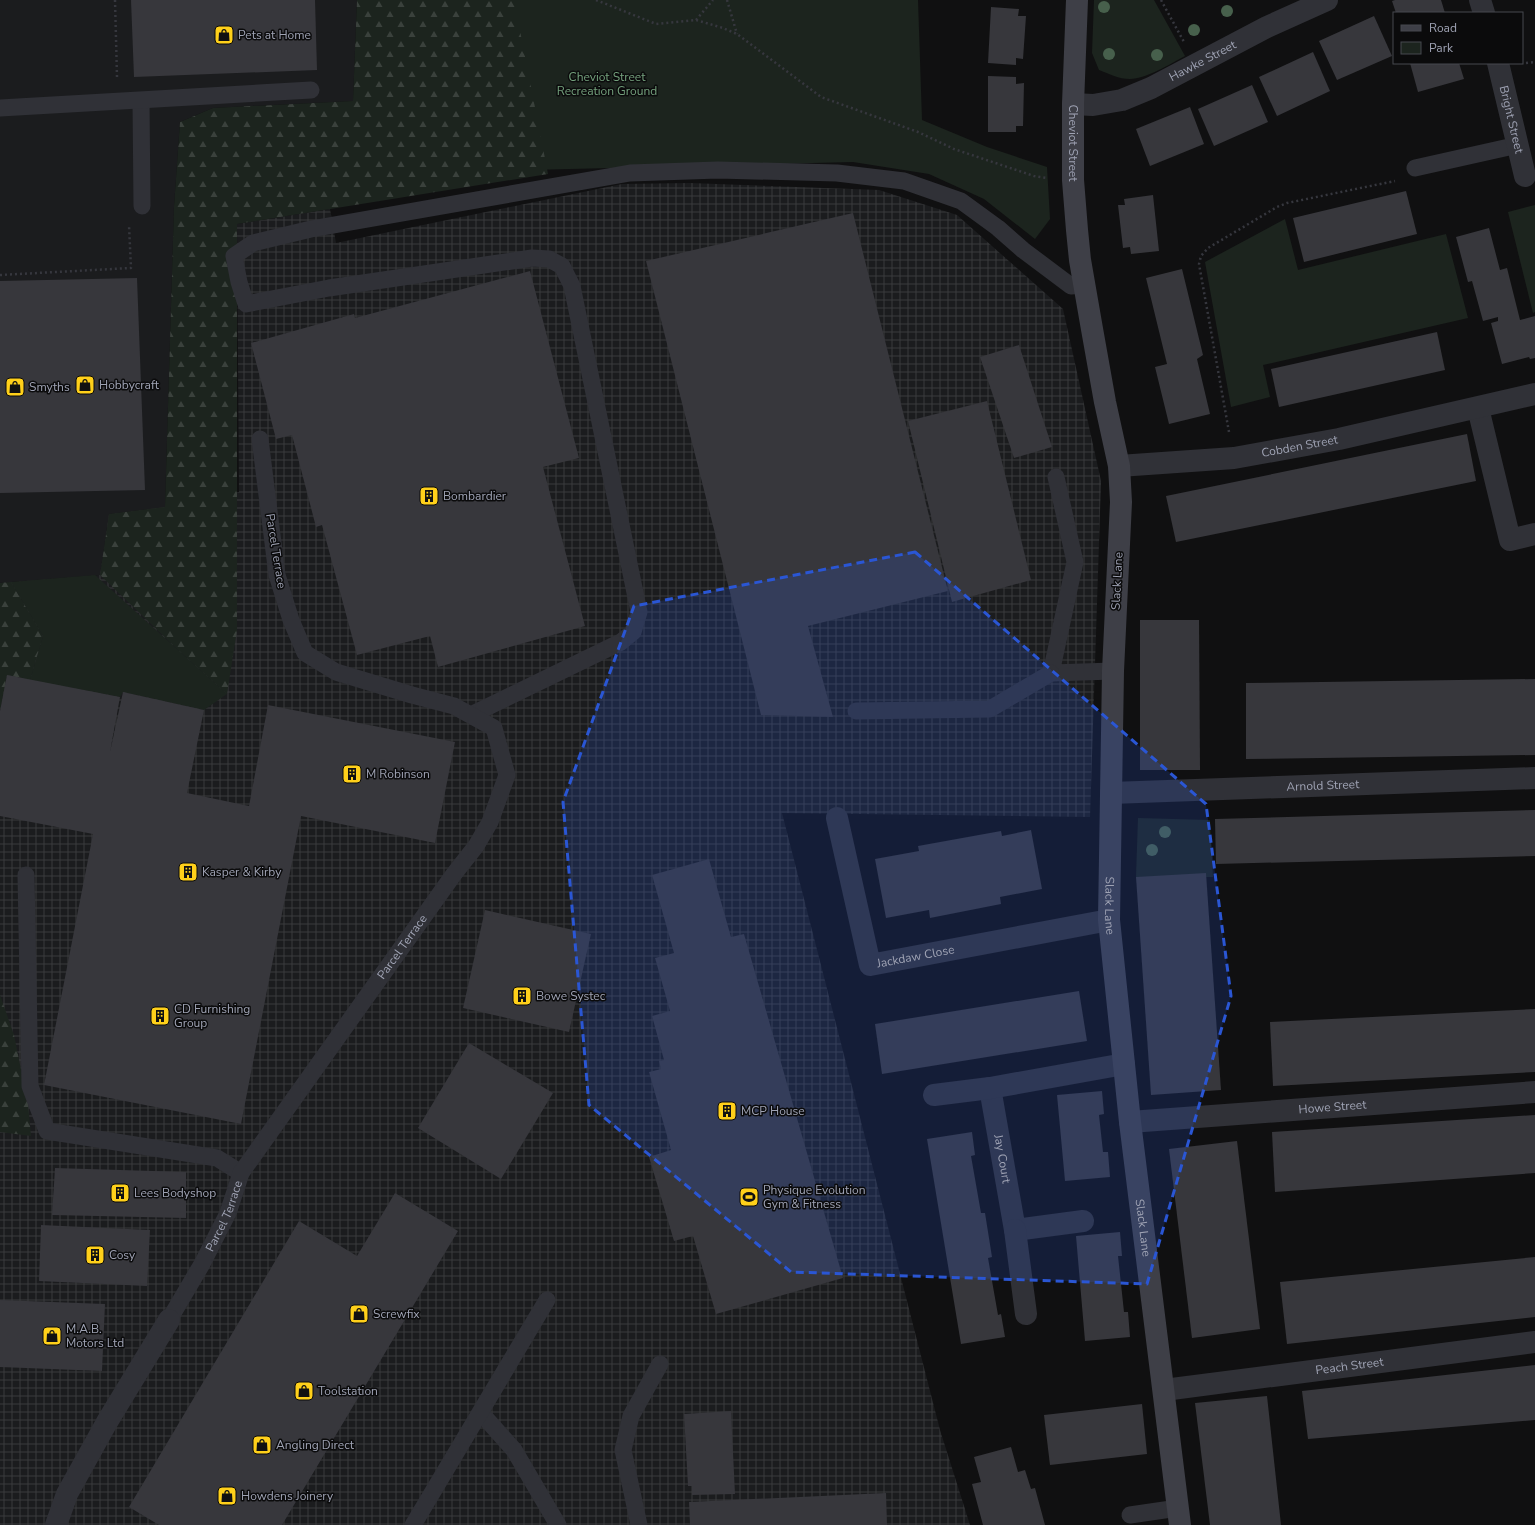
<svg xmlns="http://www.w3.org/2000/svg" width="1535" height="1525" font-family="'Nunito Sans',sans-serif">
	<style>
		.built { fill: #1b1c1e }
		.industrial { fill: url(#industrial-grid) }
		.green { fill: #1c241e }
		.forest { fill: url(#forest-firs) }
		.building { fill: #37373c }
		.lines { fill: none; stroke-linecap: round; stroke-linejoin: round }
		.path { stroke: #36373e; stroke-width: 2.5; stroke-dasharray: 2 3; stroke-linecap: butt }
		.lane { stroke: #303137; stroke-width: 17 }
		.street { stroke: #303137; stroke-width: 22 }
		.secondary { stroke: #3e3f47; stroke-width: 22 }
		.tree { fill: #47604c }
		.marked { fill: #2a56d4; fill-opacity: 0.2; stroke: #2a56d4; stroke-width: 3; stroke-dasharray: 8 5; stroke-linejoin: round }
		.labels { text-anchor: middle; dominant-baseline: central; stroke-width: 3; stroke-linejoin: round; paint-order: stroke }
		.poi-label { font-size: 12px; fill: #9fa3b4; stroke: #0b0b0c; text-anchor: start }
		.street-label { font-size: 12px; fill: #9fa3b4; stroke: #0b0b0c }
		.park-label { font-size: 12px; fill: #74a17d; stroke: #0b0b0c }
	</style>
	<defs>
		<pattern id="industrial-grid" width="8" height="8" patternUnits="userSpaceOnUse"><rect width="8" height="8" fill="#1b1c1e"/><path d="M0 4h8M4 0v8" fill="none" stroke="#393a3c"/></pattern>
		<pattern id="forest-firs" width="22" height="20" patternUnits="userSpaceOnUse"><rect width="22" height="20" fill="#1c241e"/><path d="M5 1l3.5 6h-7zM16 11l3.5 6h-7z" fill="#3a413c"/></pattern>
	</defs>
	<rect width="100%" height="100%" fill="#101011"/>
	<polygon class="built" points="0,0 357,0 353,101 213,108 180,122 174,207 165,507 109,514 100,575 0,583"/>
	<polygon class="industrial" points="690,183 879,190 957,215 1063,309 1101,481 1090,817 782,813 940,1430 970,1525 0,1525 0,583 100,575 109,514 165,507 239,492 237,224 330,209 336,243 622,184"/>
	<g class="green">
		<polygon points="498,0 918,0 922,120 987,147 1047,167 1050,219 1035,239 984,199 929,174 853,162 529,170"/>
		<path d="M1094 0H1154L1185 56C1170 64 1146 79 1130 79 1119 79 1109 74 1099 70L1092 53Z"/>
		<polygon points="1535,205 1535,312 1533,313 1508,212"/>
		<polygon points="1285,219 1298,270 1446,234 1468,318 1263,365 1270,397 1231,407 1205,262"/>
		<polygon points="95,575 227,694 204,710 123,692 120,697 30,680 43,636 11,582"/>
		<polygon points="1138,818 1210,820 1213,877 1136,877"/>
	</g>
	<g class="forest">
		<polygon points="357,0 514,0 548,174 237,224 237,630 227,694 175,647 100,575 109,514 165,507 174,207 180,122 213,108 353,101"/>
		<polygon points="11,582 43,636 30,680 7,675 0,711 0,583"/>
		<polygon points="0,995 14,1035 28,1104 31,1136 0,1132"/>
	</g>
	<g class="building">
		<polygon points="131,0 315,0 317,70 134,77"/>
		<polygon points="1395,0 1441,0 1445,13 1396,13 1392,1"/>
		<polygon points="991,7 1019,9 1018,16 1026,16 1023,59 1016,58 1016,65 988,63"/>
		<polygon points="1374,16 1392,56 1337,80 1319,41"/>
		<polygon points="1313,52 1330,91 1277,116 1259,77"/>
		<polygon points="1410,63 1459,63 1464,79 1418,92"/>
		<polygon points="988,76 1016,77 1016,84 1024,83 1023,126 1016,126 1016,132 988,132"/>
		<polygon points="1252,85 1268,122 1214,146 1198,109"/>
		<polygon points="1190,107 1204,144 1150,166 1136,129"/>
		<polygon points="1406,191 1417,234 1304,262 1293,218"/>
		<polygon points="1153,195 1159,251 1131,254 1130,247 1123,248 1118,205 1125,205 1124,199"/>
		<polygon points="853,213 948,591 808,626 833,717 761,715 646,261"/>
		<polygon points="1489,228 1500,270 1507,268 1520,320 1535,316 1535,358 1530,359 1529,357 1502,364 1491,323 1498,321 1498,317 1483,321 1472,281 1468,282 1456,237"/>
		<polygon points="1182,269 1203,355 1197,359 1210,414 1169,424 1155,367 1167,364 1146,278"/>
		<polygon points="530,271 579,458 543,467 585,626 438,667 430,636 357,655 322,525 316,527 292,435 276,439 251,343 354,314 355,318"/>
		<polygon points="137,278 145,490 0,493 0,281"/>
		<polygon points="1437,332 1445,370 1279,407 1271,369"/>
		<polygon points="1019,345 1052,447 1014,458 980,357"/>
		<polygon points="987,401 1031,580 952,602 908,421"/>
		<polygon points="1467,434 1476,481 1176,542 1166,496"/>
		<polygon points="1140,620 1199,620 1200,770 1140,770"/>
		<polygon points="7,675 120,697 110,752 123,692 204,710 187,793 249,806 268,705 455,742 435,843 301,816 241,1124 44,1085 93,834 0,816 0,711"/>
		<polygon points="1535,679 1535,755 1246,759 1246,683"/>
		<polygon points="1535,810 1535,856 1216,864 1215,819"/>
		<polygon points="1031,830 1042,889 1000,897 1001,904 930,918 929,910 886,918 875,859 919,851 918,846 1001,831 1002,836"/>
		<polygon points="709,859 731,937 744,934 843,1278 716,1314 693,1236 674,1241 649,1157 671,1150 649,1072 661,1069 659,1061 664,1060 652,1016 670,1011 655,958 674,953 652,875"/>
		<polygon points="1206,873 1221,1090 1151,1095 1136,877"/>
		<polygon points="485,910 591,934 569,1032 463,1008"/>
		<polygon points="1079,991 1087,1041 882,1074 875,1024"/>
		<polygon points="1535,1009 1535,1072 1273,1086 1270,1022"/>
		<polygon points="469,1043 553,1093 501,1179 418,1128"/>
		<polygon points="1102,1091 1104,1114 1099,1115 1103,1152 1108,1152 1110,1177 1065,1181 1057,1095"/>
		<polygon points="1535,1115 1535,1173 1275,1192 1272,1132"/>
		<polygon points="972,1132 975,1155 971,1156 981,1213 985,1213 992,1257 988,1258 998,1315 1001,1314 1005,1337 961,1344 927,1139"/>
		<polygon points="1237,1141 1260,1329 1192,1338 1169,1149"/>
		<polygon points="55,1168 186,1172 186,1218 52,1215"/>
		<polygon points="395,1193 458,1231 282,1525 159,1525 129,1507 299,1221 357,1256"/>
		<polygon points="41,1225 150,1230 147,1286 39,1281"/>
		<polygon points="1120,1232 1122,1256 1118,1256 1124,1312 1128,1312 1130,1337 1085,1341 1076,1236"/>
		<polygon points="1535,1257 1535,1317 1287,1344 1280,1282"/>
		<polygon points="0,1300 105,1304 102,1371 0,1367"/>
		<polygon points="1535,1365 1535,1420 1308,1439 1302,1391"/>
		<polygon points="1267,1396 1281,1525 1210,1525 1195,1403"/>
		<polygon points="1142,1404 1147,1454 1050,1465 1044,1415"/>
		<polygon points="731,1411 735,1494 692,1495 692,1486 688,1486 684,1414"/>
		<polygon points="1011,1447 1018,1472 1025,1470 1031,1489 1035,1488 1045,1525 983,1525 972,1484 981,1482 974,1457"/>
		<polygon points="886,1493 887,1525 690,1525 689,1502"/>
	</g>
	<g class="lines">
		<g class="path">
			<polyline points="115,0 117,77"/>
			<polyline points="596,0 656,24 696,20 723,28 737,34 821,97 918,132 954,149 1034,176 1047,178"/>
			<polyline points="727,0 737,34"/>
			<polyline points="1161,0 1184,42"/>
			<polyline points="696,20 713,0"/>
			<polyline points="1526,63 1535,62"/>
			<polyline points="0,275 131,268 129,225"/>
			<polyline points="1229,432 1199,264 1201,256 1208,248 1277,207 1287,203 1395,181"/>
		</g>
		<g class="lane">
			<polyline points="141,101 142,206"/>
			<polyline points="0,108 311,90"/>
			<polyline points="1415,168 1518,145"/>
			<polyline points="1056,477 1075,562 1051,673 1113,671"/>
			<polyline points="856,711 990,709 1051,673"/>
			<polyline points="471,715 621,642 633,632 639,612 572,286 562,266 549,259 532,258 329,288 246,304 239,282 234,256 253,243 311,229 630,173 718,170 837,173 904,181 961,201 998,228 1023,250 1071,286 1084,285"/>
			<polyline points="26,875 30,1086 47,1131 217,1158 241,1173"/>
			<path id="s1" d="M169 1320 202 1264 228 1213 241 1173 454 874 476 846 490 822 507 775 494 728 454 706 412 695 336 672 305 653 291 620 277 575 260 439"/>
			<polyline points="481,1413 514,1450 558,1525"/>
			<polyline points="1130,1515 1178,1508"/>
			<polyline points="413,1525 547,1300"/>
			<polyline points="639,1525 623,1450 631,1416 660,1364"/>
		</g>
		<g class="street">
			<polyline points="1480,0 1484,13"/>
			<path id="s2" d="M1498 63 1525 176"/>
			<path id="s3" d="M1073 104 1093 105 1122 100 1151 88 1267 27 1327 0"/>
			<polyline points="1478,408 1510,540 1535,534"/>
			<path id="s4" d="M1119 466 1234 458 1339 439 1535 394"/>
			<path id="s5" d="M1111 793 1535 778"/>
			<path id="s6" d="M837 818 870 965 1109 920"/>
			<path id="s7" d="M990 1088 1015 1230 1083 1221"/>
			<polyline points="934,1095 990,1088 1124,1064"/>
			<path id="s8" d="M1130 1122 1535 1092"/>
			<polyline points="1015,1230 1026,1314"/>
			<path id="s9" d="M1164 1390 1535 1342"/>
			<polyline points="56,1525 67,1494 107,1422 169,1320"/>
		</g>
		<path class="secondary" id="s10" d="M1077 0 1073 104V180L1077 230 1080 260 1092 329 1105 402 1119 466 1121 502 1113 671 1109 920 1130 1122 1180 1525"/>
	</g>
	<g class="tree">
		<circle cx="1104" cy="7" r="6"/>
		<circle cx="1227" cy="11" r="6"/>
		<circle cx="1194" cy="30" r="6"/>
		<circle cx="1109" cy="54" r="6"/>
		<circle cx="1157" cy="55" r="6"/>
		<circle cx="1165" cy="832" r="6"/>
		<circle cx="1152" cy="850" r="6"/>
	</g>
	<path class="marked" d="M915 552 1206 804 1231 996 1147 1284 791 1272 589 1105 563 802 634 606Z"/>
	<defs>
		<symbol id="shop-square" viewBox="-11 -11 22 22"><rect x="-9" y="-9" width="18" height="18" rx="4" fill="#ffd01a" stroke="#0b0b0c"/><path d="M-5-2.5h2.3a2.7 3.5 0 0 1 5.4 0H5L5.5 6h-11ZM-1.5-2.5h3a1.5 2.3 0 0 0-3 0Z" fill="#111"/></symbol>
		<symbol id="building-square" viewBox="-11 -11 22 22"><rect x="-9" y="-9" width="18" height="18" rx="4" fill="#ffd01a" stroke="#0b0b0c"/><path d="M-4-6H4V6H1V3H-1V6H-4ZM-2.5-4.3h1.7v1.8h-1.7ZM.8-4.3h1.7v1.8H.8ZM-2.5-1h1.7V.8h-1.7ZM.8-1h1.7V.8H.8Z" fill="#111"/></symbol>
		<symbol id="stadium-square" viewBox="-11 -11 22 22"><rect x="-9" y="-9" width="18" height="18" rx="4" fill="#ffd01a" stroke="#0b0b0c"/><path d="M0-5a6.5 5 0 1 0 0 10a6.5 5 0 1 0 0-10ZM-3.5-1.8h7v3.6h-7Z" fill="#111"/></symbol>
	</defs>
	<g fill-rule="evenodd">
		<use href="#shop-square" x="213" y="24" width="22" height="22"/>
		<use href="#shop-square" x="74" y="374" width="22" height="22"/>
		<use href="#shop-square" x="4" y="376" width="22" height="22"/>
		<use href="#building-square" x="418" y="485" width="22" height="22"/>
		<use href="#building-square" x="341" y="763" width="22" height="22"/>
		<use href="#building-square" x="177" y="861" width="22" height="22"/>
		<use href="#building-square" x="511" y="985" width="22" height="22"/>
		<use href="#building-square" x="149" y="1005" width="22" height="22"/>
		<use href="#building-square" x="716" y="1100" width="22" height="22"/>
		<use href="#building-square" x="109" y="1182" width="22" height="22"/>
		<use href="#stadium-square" x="738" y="1186" width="22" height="22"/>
		<use href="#building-square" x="84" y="1244" width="22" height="22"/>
		<use href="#shop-square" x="348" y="1303" width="22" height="22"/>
		<use href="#shop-square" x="41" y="1325" width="22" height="22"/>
		<use href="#shop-square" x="293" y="1380" width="22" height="22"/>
		<use href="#shop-square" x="251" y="1434" width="22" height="22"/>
		<use href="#shop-square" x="216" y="1485" width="22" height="22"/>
	</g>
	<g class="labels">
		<g class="poi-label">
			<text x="238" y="35">Pets at Home</text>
			<text x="99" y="385">Hobbycraft</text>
			<text x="29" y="387">Smyths</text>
			<text x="443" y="496">Bombardier</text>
			<text x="366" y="774">M Robinson</text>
			<text x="202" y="872">Kasper &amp; Kirby</text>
			<text x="536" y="996">Bowe Systec</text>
			<text x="174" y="1009">CD Furnishing<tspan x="174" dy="14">Group</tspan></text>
			<text x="741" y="1111">MCP House</text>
			<text x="763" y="1190">Physique Evolution<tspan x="763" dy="14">Gym &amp; Fitness</tspan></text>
			<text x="134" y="1193">Lees Bodyshop</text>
			<text x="109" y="1255">Cosy</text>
			<text x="373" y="1314">Screwfix</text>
			<text x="66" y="1329">M.A.B.<tspan x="66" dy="14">Motors Ltd</tspan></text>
			<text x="318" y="1391">Toolstation</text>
			<text x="276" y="1445">Angling Direct</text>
			<text x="241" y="1496">Howdens Joinery</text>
		</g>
		<g class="street-label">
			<text stroke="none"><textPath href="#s3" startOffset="139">Hawke Street</textPath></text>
			<text stroke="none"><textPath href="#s2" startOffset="58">Bright Street</textPath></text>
			<text stroke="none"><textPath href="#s10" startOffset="143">Cheviot Street</textPath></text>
			<text stroke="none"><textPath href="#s4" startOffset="182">Cobden Street</textPath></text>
			<text transform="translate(276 551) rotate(81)">Parcel Terrace</text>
			<text transform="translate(1117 581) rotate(-87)">Slack Lane</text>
			<text stroke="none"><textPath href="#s5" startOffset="212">Arnold Street</textPath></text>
			<text stroke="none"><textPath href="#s10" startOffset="910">Slack Lane</textPath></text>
			<text stroke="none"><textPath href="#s1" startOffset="442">Parcel Terrace</textPath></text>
			<text stroke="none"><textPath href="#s6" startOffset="197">Jackdaw Close</textPath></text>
			<text stroke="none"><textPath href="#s8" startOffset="203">Howe Street</textPath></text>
			<text stroke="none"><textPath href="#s7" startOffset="72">Jay Court</textPath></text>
			<text stroke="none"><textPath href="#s1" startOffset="118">Parcel Terrace</textPath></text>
			<text stroke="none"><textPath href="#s10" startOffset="1234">Slack Lane</textPath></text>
			<text stroke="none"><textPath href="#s9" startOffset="187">Peach Street</textPath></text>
		</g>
		<g class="park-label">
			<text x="607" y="77">Cheviot Street<tspan x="607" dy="14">Recreation Ground</tspan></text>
		</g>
	</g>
	<rect x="1393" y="12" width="130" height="52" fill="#0b0b0c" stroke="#46484f"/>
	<rect x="1401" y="25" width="20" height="6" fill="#3e3f47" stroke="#46484f"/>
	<text x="1429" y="32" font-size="12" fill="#9fa3b4">Road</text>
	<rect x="1401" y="42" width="20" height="12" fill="#1c241e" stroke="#46484f"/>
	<text x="1429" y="52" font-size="12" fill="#9fa3b4">Park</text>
</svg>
